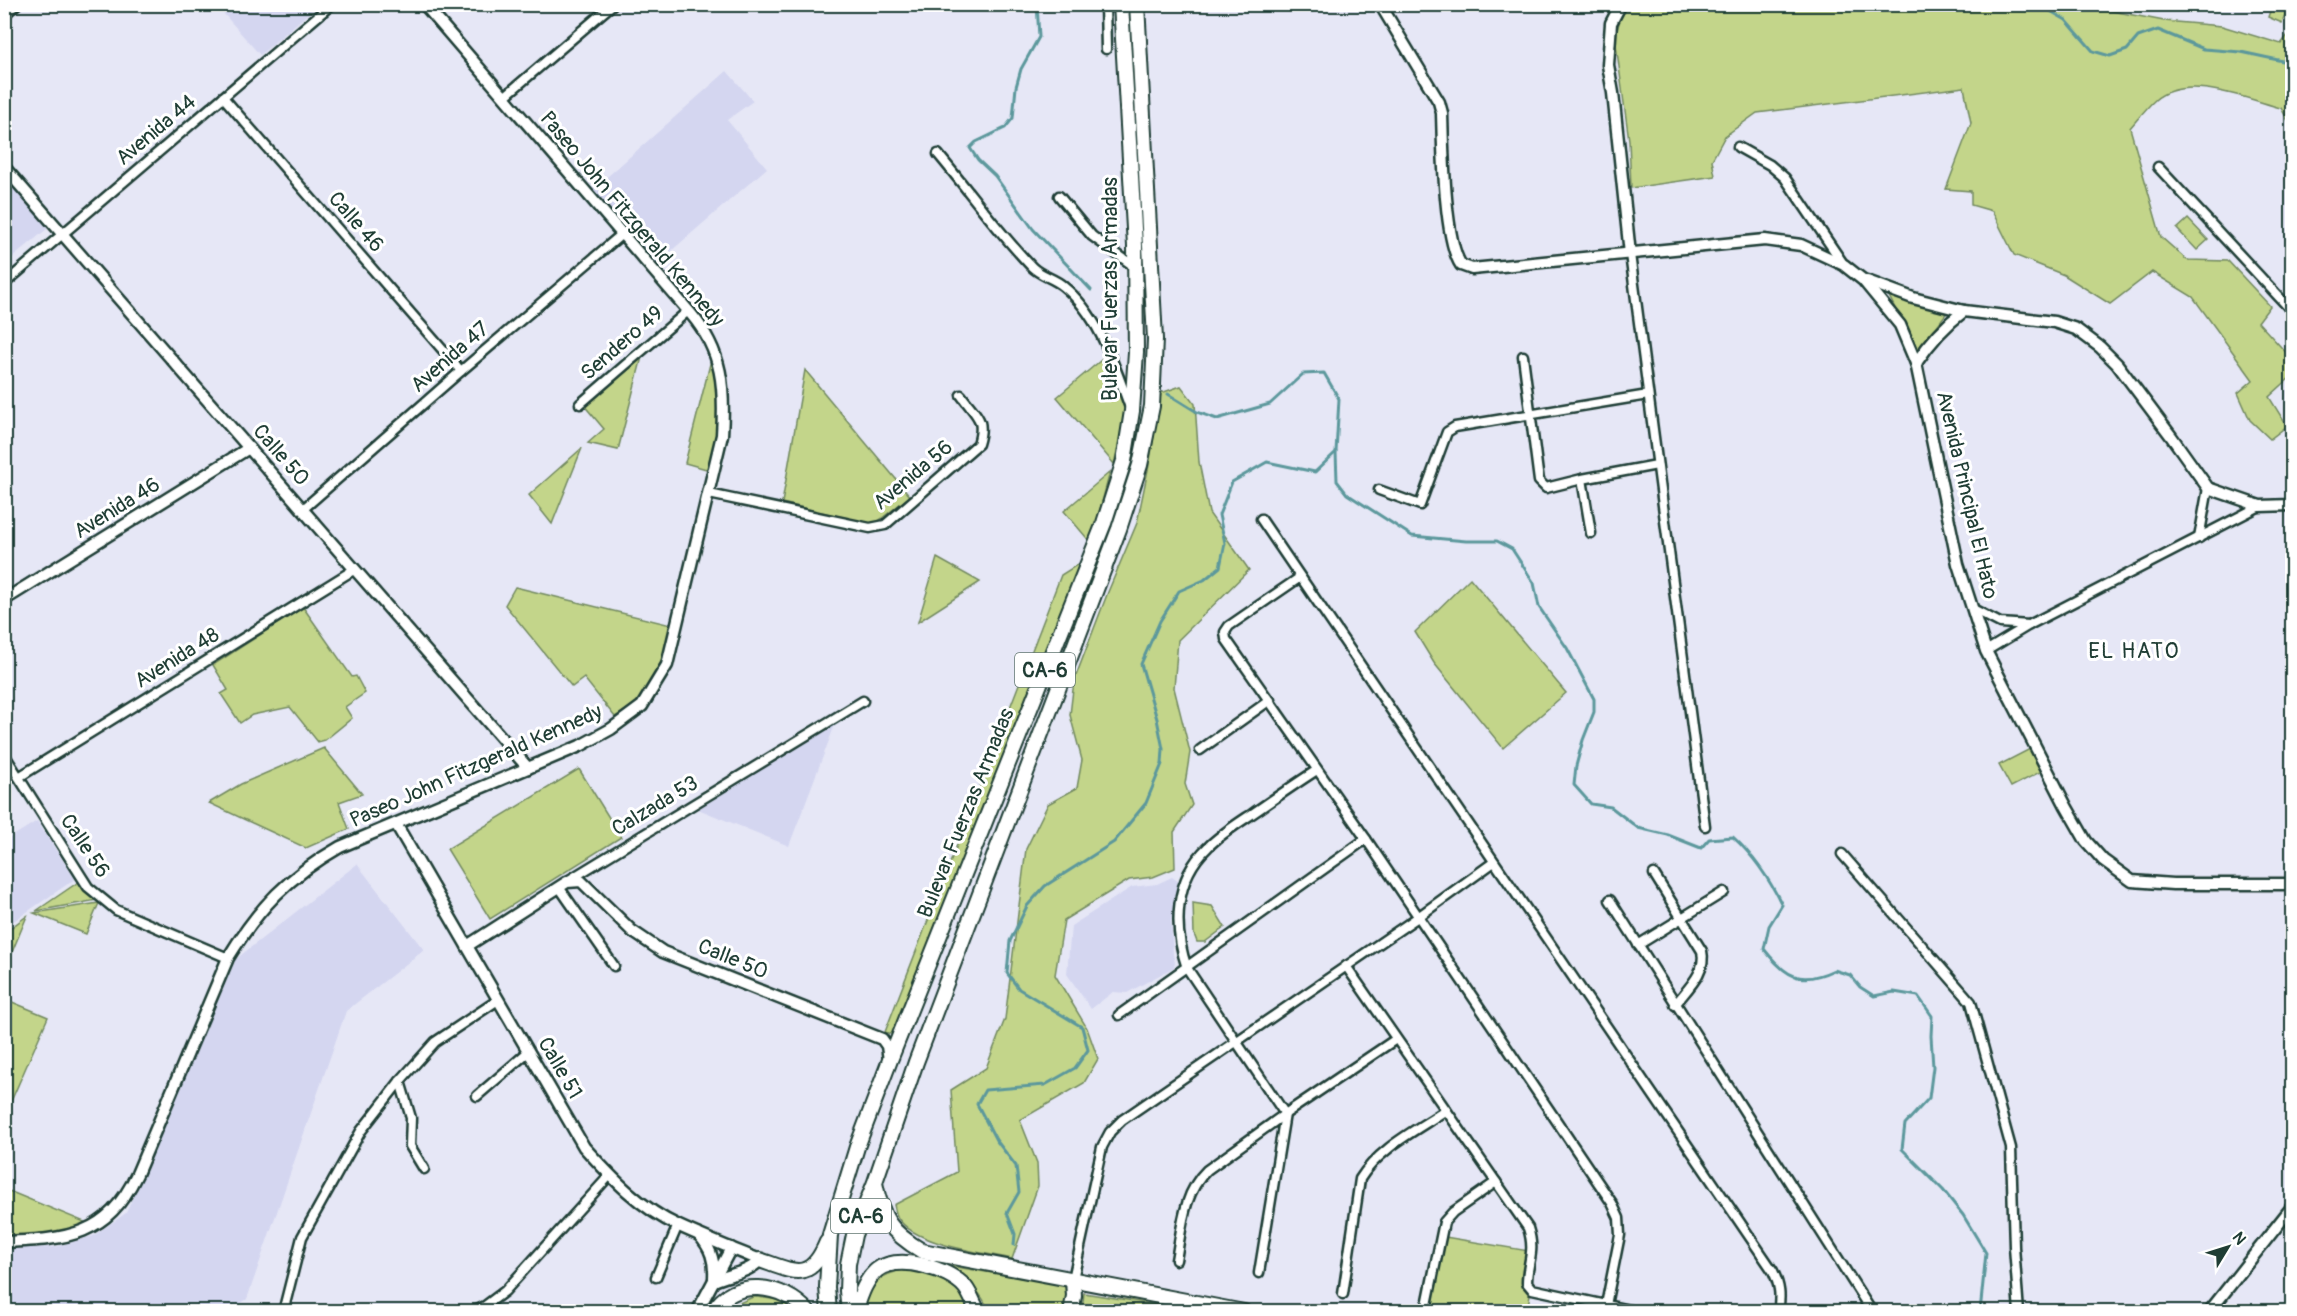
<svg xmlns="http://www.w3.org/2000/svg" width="2297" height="1316" font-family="Pangolin,sans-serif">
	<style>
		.built { fill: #d4d6f0 }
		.green { fill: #c3d58a; stroke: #71895f; stroke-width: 1.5 }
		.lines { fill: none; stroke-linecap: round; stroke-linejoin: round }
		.stream { stroke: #5c989c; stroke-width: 3 }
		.minor-casing { stroke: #1f3d34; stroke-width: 13 }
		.tertiary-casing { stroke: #1f3d34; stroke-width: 15 }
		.trunk-casing { stroke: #1f3d34; stroke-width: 18 }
		.minor { stroke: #fff; stroke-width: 8 }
		.tertiary { stroke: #fff; stroke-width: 10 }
		.trunk { stroke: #fff; stroke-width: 14 }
		.labels { text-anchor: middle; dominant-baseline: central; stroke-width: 6; stroke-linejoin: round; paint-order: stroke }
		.shield { fill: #fff; stroke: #627771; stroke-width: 1.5 }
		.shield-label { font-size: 20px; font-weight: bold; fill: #1f3d34 }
		.street-label { font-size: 21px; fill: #1f3d34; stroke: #fff }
		.neighbourhood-label { font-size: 22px; letter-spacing: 1.5px; fill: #1f3d34; stroke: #fff }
	</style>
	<rect width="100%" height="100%" fill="#e6e7f6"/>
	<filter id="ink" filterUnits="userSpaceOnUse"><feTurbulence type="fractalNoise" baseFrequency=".0167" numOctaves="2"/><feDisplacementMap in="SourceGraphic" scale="12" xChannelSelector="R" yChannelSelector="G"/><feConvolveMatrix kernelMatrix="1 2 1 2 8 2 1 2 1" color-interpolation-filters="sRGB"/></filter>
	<g filter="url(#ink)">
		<g class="built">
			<polygon points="216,5 318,5 260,55"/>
			<polygon points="727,71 753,101 727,120 767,168 656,264 590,192"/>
			<polygon points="4,177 48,228 5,264 4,264"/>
			<polygon points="836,722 789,846 698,809"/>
			<polygon points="37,821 75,879 5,927 5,841"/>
			<polygon points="357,864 424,950 346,1011 247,1299 229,1311 5,1311 4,1249 55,1247 93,1236 126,1213 236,959"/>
			<polygon points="1172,877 1179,882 1171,921 1173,954 1175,963 1174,967 1127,993 1113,992 1091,1009 1067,974 1071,926 1132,887 1157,884"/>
		</g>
		<g class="green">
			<path d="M1629 4H2076L2164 21 2222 26 2281 44 2292 30V128L2281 108C2247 99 2186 73 2155 100 2146 108 2138 119 2130 128L2161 237 2187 260 2228 261 2270 306 2258 322 2292 359V376L2269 397 2287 426 2270 439 2250 420 2238 393 2253 380 2193 297 2152 272 2110 304 2064 275 2014 255 1992 211 1971 205V191L1946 189 1971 123 1964 87 1757 113 1725 136 1712 160 1715 176 1631 188 1629 140 1615 37 1621 16Z"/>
			<polygon points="2272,5 2289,5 2282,23 2268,17"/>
			<polygon points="2188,219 2208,240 2197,250 2177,229"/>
			<polygon points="1887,292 1948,311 1917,353"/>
			<polygon points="643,353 618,450 588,443 604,429 583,404"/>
			<polygon points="712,356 720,399 718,434 710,470 685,463"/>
			<polygon points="1106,356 1127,409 1114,464 1057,397"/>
			<polygon points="805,370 910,496 876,523 869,523 782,503"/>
			<path d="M1181 386 1195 404 1199 462 1209 513 1249 570 1178 640 1174 688 1190 752 1185 784 1192 805 1174 832 1175 868 1153 877 1129 880 1064 920 1055 975 1087 1028 1098 1059 1084 1083 1020 1120 1037 1163 1038 1186 1012 1259C981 1252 915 1245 898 1218 896 1215 895 1209 894 1205L957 1172 951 1090 986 1068 1005 1019 1026 849 1048 804 1077 788 1082 760 1070 715 1074 681 1108 592 1137 523 1150 460 1161 393Z"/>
			<polygon points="582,448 552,524 529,495"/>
			<polygon points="1110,472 1091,543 1064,511"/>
			<polygon points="937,558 980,582 918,622"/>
			<polygon points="1083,561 896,1036 885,1032 1061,575"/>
			<polygon points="1470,578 1566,693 1503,748 1434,663 1415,632"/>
			<polygon points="515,587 671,625 662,663 638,703 615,717 584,678 572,687 505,605"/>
			<polygon points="303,607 352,677 356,676 365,693 345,707 352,718 325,740 318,742 290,707 252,715 240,723 221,694 228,690 213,665"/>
			<polygon points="324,748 362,794 339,802 349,829 306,848 209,803 241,784"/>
			<polygon points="2030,749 2042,771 2011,787 1999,765"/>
			<polygon points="579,769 621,837 490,919 447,849"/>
			<polygon points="80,881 97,900 36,911"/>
			<polygon points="99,903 86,934 34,913"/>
			<polygon points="1193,903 1212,906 1225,927 1205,942 1197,942 1194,934"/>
			<polygon points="27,916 5,969 5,932"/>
			<polygon points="5,999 48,1017 5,1115"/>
			<polygon points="4,1189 92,1225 48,1237 5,1234"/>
			<polygon points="1445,1237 1529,1251 1522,1287 1531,1289 1527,1311 1428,1311"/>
			<path d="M950 1266 1065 1285 1066 1301 1062 1311H989C981 1291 967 1280 950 1266Z"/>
			<path d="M906 1269C931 1274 966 1283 972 1312H864C869 1282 878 1275 906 1269Z"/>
			<polygon points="1084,1293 1195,1311 1082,1311"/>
			<path d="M753 1297C769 1298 787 1299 799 1312H727L732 1306Z"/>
		</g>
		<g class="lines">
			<g class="stream">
				<polyline points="1037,4 1039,37 1021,69 1016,87 1013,118 1005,128 976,142 970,148 978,160 995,176 1033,229 1091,290"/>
				<polyline points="2043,4 2045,8 2066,20 2093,51 2110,56 2127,50 2138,37 2158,30 2204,49 2241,52 2292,63"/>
				<path d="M1336 452 1337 481 1347 494 1412 536 1466 541H1497L1512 549 1534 583 1539 607 1567 648 1594 699V712L1583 740 1576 766 1574 785 1591 804 1611 807 1638 828 1668 835 1701 848 1709 839 1733 837C1755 857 1769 878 1782 905L1769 926 1764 949C1786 977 1800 986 1834 970L1850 975 1860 987 1874 996 1894 992 1918 996 1932 1016 1931 1036 1933 1067 1929 1098 1905 1124 1902 1149 1943 1190 1963 1215 1986 1253 1980 1312"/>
				<polyline points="1014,1245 1015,1234 1007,1213 1019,1192 1016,1166 996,1140 977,1104 985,1090 1045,1085 1075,1068 1088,1050 1082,1027 1019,989 1007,973 1010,941 1027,906 1045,886 1114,842 1146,803 1162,764 1163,749 1157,719 1141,664 1160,621 1179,591 1204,580 1220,567 1225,543 1219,515 1232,482 1267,462 1315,472 1336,452 1339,399 1324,373 1303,374 1270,404 1217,419 1197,412 1168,394"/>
			</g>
			<defs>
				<g id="minor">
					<polyline points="1105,4 1106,49"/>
					<polyline points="4,15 17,4"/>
					<polyline points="223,97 461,371"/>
					<polyline points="504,97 613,4"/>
					<polyline points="1738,147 1770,165 1785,178 1844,265"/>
					<path d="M938 154C969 191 998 232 1032 267 1041 276 1054 278 1063 286 1099 315 1114 364 1129 405"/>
					<polyline points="2158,167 2292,311"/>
					<polyline points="1059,196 1092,236 1135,267"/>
					<polyline points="1630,254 1705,826"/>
					<polyline points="4,284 332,4"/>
					<polyline points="1523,356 1539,481 1546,488 1582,479 1657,465"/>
					<polyline points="580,404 688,311"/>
					<polyline points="1582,479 1591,533"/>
					<polyline points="1379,490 1420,505 1447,432 1455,427 1648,395"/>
					<path d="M709 494 870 528 885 525 978 444C986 418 976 416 961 395"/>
					<polyline points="302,510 461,371 622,234"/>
					<path d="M1261 519 1773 1271C1780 1286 1781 1296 1778 1312"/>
					<polyline points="2199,538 2208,488"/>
					<polyline points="1299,578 1229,626 1225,632 1226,639 1366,839 1612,1203 1619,1218 1620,1235 1606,1305"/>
					<polyline points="1973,609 2000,623 2029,625"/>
					<polyline points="1986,651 2029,625 2260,506"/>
					<polyline points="1200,750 1270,700"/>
					<polyline points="4,754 88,887 116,910 228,958"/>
					<path d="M1317 770C1295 784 1274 799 1252 814 1237 824 1221 834 1208 847 1174 879 1173 927 1187 968L1285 1114 1396 1039"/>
					<polyline points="19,777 355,569"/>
					<polyline points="1842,854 1971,1002 2011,1148 2014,1247 2019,1312"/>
					<path d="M1654 874 1702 951C1707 972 1687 989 1675 1005"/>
					<polyline points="569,880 863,701"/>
					<polyline points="559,887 614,966"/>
					<polyline points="1610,900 1872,1312"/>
					<polyline points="1638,945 1724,892"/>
					<path d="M1346 966 1528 1228C1536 1253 1527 1261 1527 1283L1532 1289 1639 1312"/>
					<polyline points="1119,1015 1366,839"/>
					<polyline points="400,1081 411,1118 410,1146 424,1169"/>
					<polyline points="477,1096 528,1052"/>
					<path d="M1176 1260C1182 1228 1183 1193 1207 1170L1285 1114"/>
					<polyline points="1259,1273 1285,1114"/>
					<polyline points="656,1277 678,1225"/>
					<polyline points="1073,1279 1102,1147 1110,1132 1122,1120 1418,917 1494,862"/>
					<path d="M1343 1294 1360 1179C1379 1148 1417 1130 1446 1110"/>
					<polyline points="1426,1310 1444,1222 1453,1212 1496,1182"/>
					<polyline points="283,1312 302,1237 361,1131 400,1081 435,1042 498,1000"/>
					<polyline points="474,1312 485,1306 505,1291 610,1175"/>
				</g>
				<g id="tertiary">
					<path d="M1380 4 1439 102 1442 113C1443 146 1444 240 1461 265L1472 269 1765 240 1801 245 1844 265 1863 280 1900 325 1916 363 1958 564 1986 651 2066 806 2086 841 2103 860 2132 881 2173 884H2292"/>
					<polyline points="1621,4 1611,23 1608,65 1613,93 1630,254"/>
					<polyline points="4,167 528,768"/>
					<polyline points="1867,281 1913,298 1964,311 2054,322 2076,329 2100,347 2117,364 2171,436 2208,488 2260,506 2292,505"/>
					<path d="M1916 363C1930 342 1944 326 1964 311"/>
					<polyline points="4,600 249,448"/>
					<path d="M396 824 584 1147C611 1177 641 1209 679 1226 705 1238 733 1249 760 1260 749 1273 729 1274 714 1281"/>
					<polyline points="467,946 567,882 581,881 632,931 663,952 882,1039 887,1046 889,1060"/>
					<path d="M699 1235C711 1248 715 1261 714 1278"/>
					<path d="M4 1242C68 1239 107 1237 137 1174L228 958C259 907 289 876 340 847L580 746 611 729 642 706 667 665 722 435C725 388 723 352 691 314L424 4"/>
					<polyline points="697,1312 731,1248"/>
					<polyline points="2209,1312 2292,1207"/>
				</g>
				<g id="trunk">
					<path d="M875 1183C882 1219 890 1232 922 1251L1244 1312"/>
					<path d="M760 1260C794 1272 810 1283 827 1242"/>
					<path d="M713 1312C734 1276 783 1284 808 1312"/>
					<polyline points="829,1312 827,1287 830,1235 857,1147 890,1060 1104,523 1124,461 1132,411 1136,352 1135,246 1121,4"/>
					<polyline points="849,1312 847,1291 848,1264 854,1235 875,1182 916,1062 1119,529 1140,465 1152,406 1155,339 1137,4"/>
					<path d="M855 1312C860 1297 865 1280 877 1270 899 1254 948 1268 965 1287 970 1293 974 1304 978 1312"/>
					<polyline points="1071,1312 1074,1296 1073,1279"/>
				</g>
			</defs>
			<use href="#minor" class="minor-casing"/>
			<use href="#tertiary" class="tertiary-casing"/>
			<use href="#trunk" class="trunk-casing"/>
			<use href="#minor" class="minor"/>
			<use href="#tertiary" class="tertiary"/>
			<use href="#trunk" class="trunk"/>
		</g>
	</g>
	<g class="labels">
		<g class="shield">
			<rect x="1015" y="653" width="60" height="34" rx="4.5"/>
			<rect x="831" y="1199" width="60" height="34" rx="4.5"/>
		</g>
		<g class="shield-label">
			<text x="1045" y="670">CA-6</text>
			<text x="861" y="1216">CA-6</text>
		</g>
		<g class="street-label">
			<text transform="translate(156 130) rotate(-40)">Avenida 44</text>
			<text transform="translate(632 219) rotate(50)">Paseo John Fitzgerald Kennedy</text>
			<text transform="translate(356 222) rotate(49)">Calle 46</text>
			<text transform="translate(1110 289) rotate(-90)">Bulevar Fuerzas Armadas</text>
			<text transform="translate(622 343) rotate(-41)">Sendero 49</text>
			<text transform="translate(450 357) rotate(-41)">Avenida 47</text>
			<text transform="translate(281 455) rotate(49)">Calle 50</text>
			<text transform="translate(913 475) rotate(-40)">Avenida 56</text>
			<text transform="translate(1967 495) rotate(77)">Avenida Principal El Hato</text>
			<text transform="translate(117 508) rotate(-32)">Avenida 46</text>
			<text transform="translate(177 658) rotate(-32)">Avenida 48</text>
			<text transform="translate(476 766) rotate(-24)">Paseo John Fitzgerald Kennedy</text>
			<text transform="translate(655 806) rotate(-31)">Calzada 53</text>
			<text transform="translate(966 813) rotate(-68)">Bulevar Fuerzas Armadas</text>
			<text transform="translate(85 846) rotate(56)">Calle 56</text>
			<text transform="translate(733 959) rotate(22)">Calle 50</text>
			<text transform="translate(560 1068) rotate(60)">Calle 51</text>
		</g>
		<g class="neighbourhood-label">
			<text x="2134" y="651">EL HATO</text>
		</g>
	</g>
	<rect width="2297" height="1316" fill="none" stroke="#fff" stroke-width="24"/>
	<rect x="12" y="12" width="2273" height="1292" fill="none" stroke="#1f3d34" stroke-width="2" filter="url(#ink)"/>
	<g transform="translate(2228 1247) rotate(52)" stroke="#ffffff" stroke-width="4.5" paint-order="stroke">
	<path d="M0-4.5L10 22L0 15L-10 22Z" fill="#1f3d34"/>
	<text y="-9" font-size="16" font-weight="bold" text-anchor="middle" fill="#1f3d34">N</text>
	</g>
</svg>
